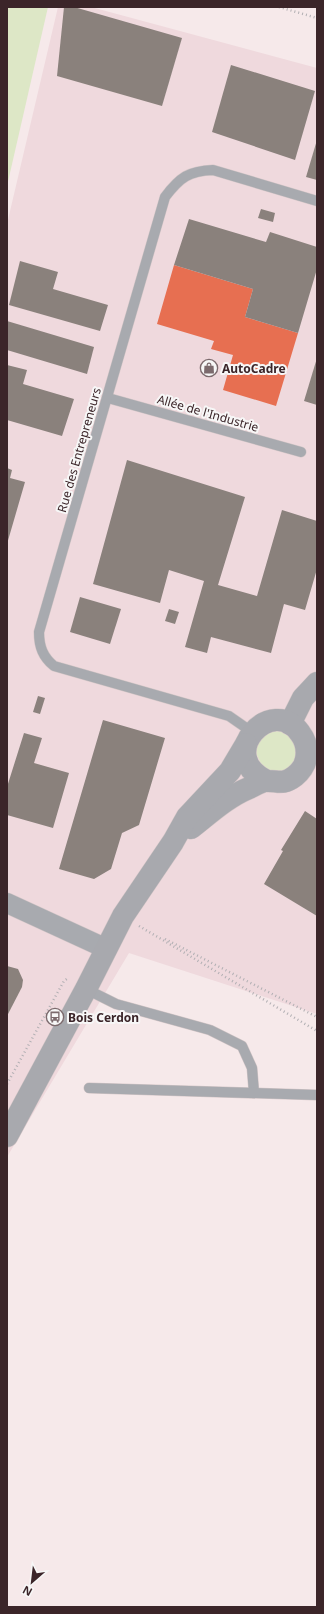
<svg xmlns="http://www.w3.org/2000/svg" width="324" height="1614" font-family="'Noto Sans',sans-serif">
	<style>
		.built { fill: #efd9dd }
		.green { fill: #dde7c6 }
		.shops { fill: #e76f51 }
		.industry { fill: #8a817c }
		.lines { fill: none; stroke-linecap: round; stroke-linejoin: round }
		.service-casing { stroke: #d4c7c8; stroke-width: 11 }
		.minor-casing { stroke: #d4c7c8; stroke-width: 21 }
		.secondary-casing { stroke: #d4c7c8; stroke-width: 23 }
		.path { stroke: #b1afb3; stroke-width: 2.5; stroke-dasharray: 1 3; stroke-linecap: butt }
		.service { stroke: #a8aaaf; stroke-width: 10 }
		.minor { stroke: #a8aaaf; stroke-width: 20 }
		.secondary { stroke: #a8a9ae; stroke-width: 22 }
		.labels { text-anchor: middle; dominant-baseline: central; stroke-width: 4; stroke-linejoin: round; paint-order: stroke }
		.poi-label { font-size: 12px; font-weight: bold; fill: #3b2529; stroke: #f7f7f7; text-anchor: start }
		.street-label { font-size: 12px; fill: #3b2529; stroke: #f7f7f7 }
	</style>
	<rect width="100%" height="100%" fill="#f6e9ea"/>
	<polygon class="built" points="58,7 91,7 317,68 317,1014 129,953 7,1157 7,224"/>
	<g class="green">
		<polygon points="7,7 48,7 7,186"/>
		<path d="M277 730C289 734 302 746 296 760 294 764 289 768 285 772H265L253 747 262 734Z"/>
	</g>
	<polygon class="shops" points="174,265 253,289 245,317 298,333 276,406 223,390 233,355 211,349 214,341 157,324"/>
	<g class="industry">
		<polygon points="64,7 74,7 182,38 162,106 57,76"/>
		<polygon points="231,65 315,91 295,160 212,132"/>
		<polygon points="317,140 317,180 306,177"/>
		<polygon points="261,209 275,213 273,222 258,218"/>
		<polygon points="189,219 266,242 270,232 317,247 317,269 298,333 245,317 253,289 174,265"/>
		<polygon points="20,261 58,272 53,289 108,305 100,331 9,305"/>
		<polygon points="7,321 94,347 87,374 7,350"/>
		<polygon points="317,358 317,405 304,401"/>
		<polygon points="7,365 27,370 23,384 74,399 62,436 7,420"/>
		<polygon points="127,460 245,497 218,585 257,596 282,510 317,521 317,569 305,610 284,604 271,653 211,637 207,653 185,647 204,581 169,570 160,603 93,584"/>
		<polygon points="7,468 12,470 10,478 25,482 7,544"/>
		<polygon points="80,597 121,609 110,644 70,632"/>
		<polygon points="169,609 179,612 175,624 165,621"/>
		<polygon points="38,696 45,698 40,714 33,712"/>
		<polygon points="103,720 165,738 139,825 122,833 111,869 94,879 59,869"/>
		<polygon points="24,733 42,738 34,763 69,773 53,828 7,815 7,787"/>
		<polygon points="305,811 317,819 317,916 264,884 283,851 281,850"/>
		<polygon points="7,966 18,969 23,980 22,987 7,1016"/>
	</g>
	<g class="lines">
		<defs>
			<g id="service">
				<polyline points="108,398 301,452"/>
				<path d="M252 732 229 716 54 666C43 657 39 647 39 632L165 197C180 177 189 171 213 170L317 201"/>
				<polyline points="86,989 116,1004 210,1030 242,1046 252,1068 254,1093"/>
				<polyline points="89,1088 317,1095"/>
			</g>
			<polyline id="minor" points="7,903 107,949"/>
			<g id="secondary">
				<polyline points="290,724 303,698 317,683"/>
				<path d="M191 828C209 814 227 797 249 788 254 786 260 782 266 781 277 780 282 786 295 776 300 772 305 765 306 759 308 749 306 741 300 733 273 693 213 755 267 781"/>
				<polyline points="7,1136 86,989 123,916 173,842 187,817 230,771 246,744"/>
			</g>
		</defs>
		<use href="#service" class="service-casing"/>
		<use href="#minor" class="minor-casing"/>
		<use href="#secondary" class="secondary-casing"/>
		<g class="path">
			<polyline points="279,7 317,18"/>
			<polyline points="139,926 317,1031"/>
			<polyline points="165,939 317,1017"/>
			<polyline points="7,1084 64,981 68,978"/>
		</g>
		<use href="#service" class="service"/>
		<use href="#minor" class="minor"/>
		<use href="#secondary" class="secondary"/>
	</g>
	<defs>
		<symbol id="shop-ring" viewBox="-11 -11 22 22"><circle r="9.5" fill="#f7f7f7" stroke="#7c6a6d" stroke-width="1.5"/><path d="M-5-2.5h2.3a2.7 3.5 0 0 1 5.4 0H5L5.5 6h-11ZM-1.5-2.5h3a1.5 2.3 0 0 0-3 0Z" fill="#7c6a6d"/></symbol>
		<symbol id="bus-ring" viewBox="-11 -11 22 22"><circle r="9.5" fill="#f7f7f7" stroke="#7c6a6d" stroke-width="1.5"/><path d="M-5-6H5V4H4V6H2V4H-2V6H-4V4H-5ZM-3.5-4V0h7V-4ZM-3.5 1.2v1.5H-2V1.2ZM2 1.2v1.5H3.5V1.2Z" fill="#7c6a6d"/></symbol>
	</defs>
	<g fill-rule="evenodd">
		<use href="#shop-ring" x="199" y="358" width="20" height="20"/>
		<use href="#bus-ring" x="45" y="1007" width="20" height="20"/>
	</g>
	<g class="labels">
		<g class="poi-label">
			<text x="222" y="368">AutoCadre</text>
			<text x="68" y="1017">Bois Cerdon</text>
		</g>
		<g class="street-label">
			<text transform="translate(208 413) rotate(16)">Allée de l'Industrie</text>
			<text transform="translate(79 450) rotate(-74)">Rue des Entrepreneurs</text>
		</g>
	</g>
	<rect width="324" height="1614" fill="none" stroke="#3b2529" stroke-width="16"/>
	<g transform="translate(32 1582) rotate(208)" stroke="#f7f7f7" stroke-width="3" paint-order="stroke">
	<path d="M0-3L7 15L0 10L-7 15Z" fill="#3b2529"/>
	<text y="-6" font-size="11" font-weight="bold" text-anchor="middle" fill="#3b2529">N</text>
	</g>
</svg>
